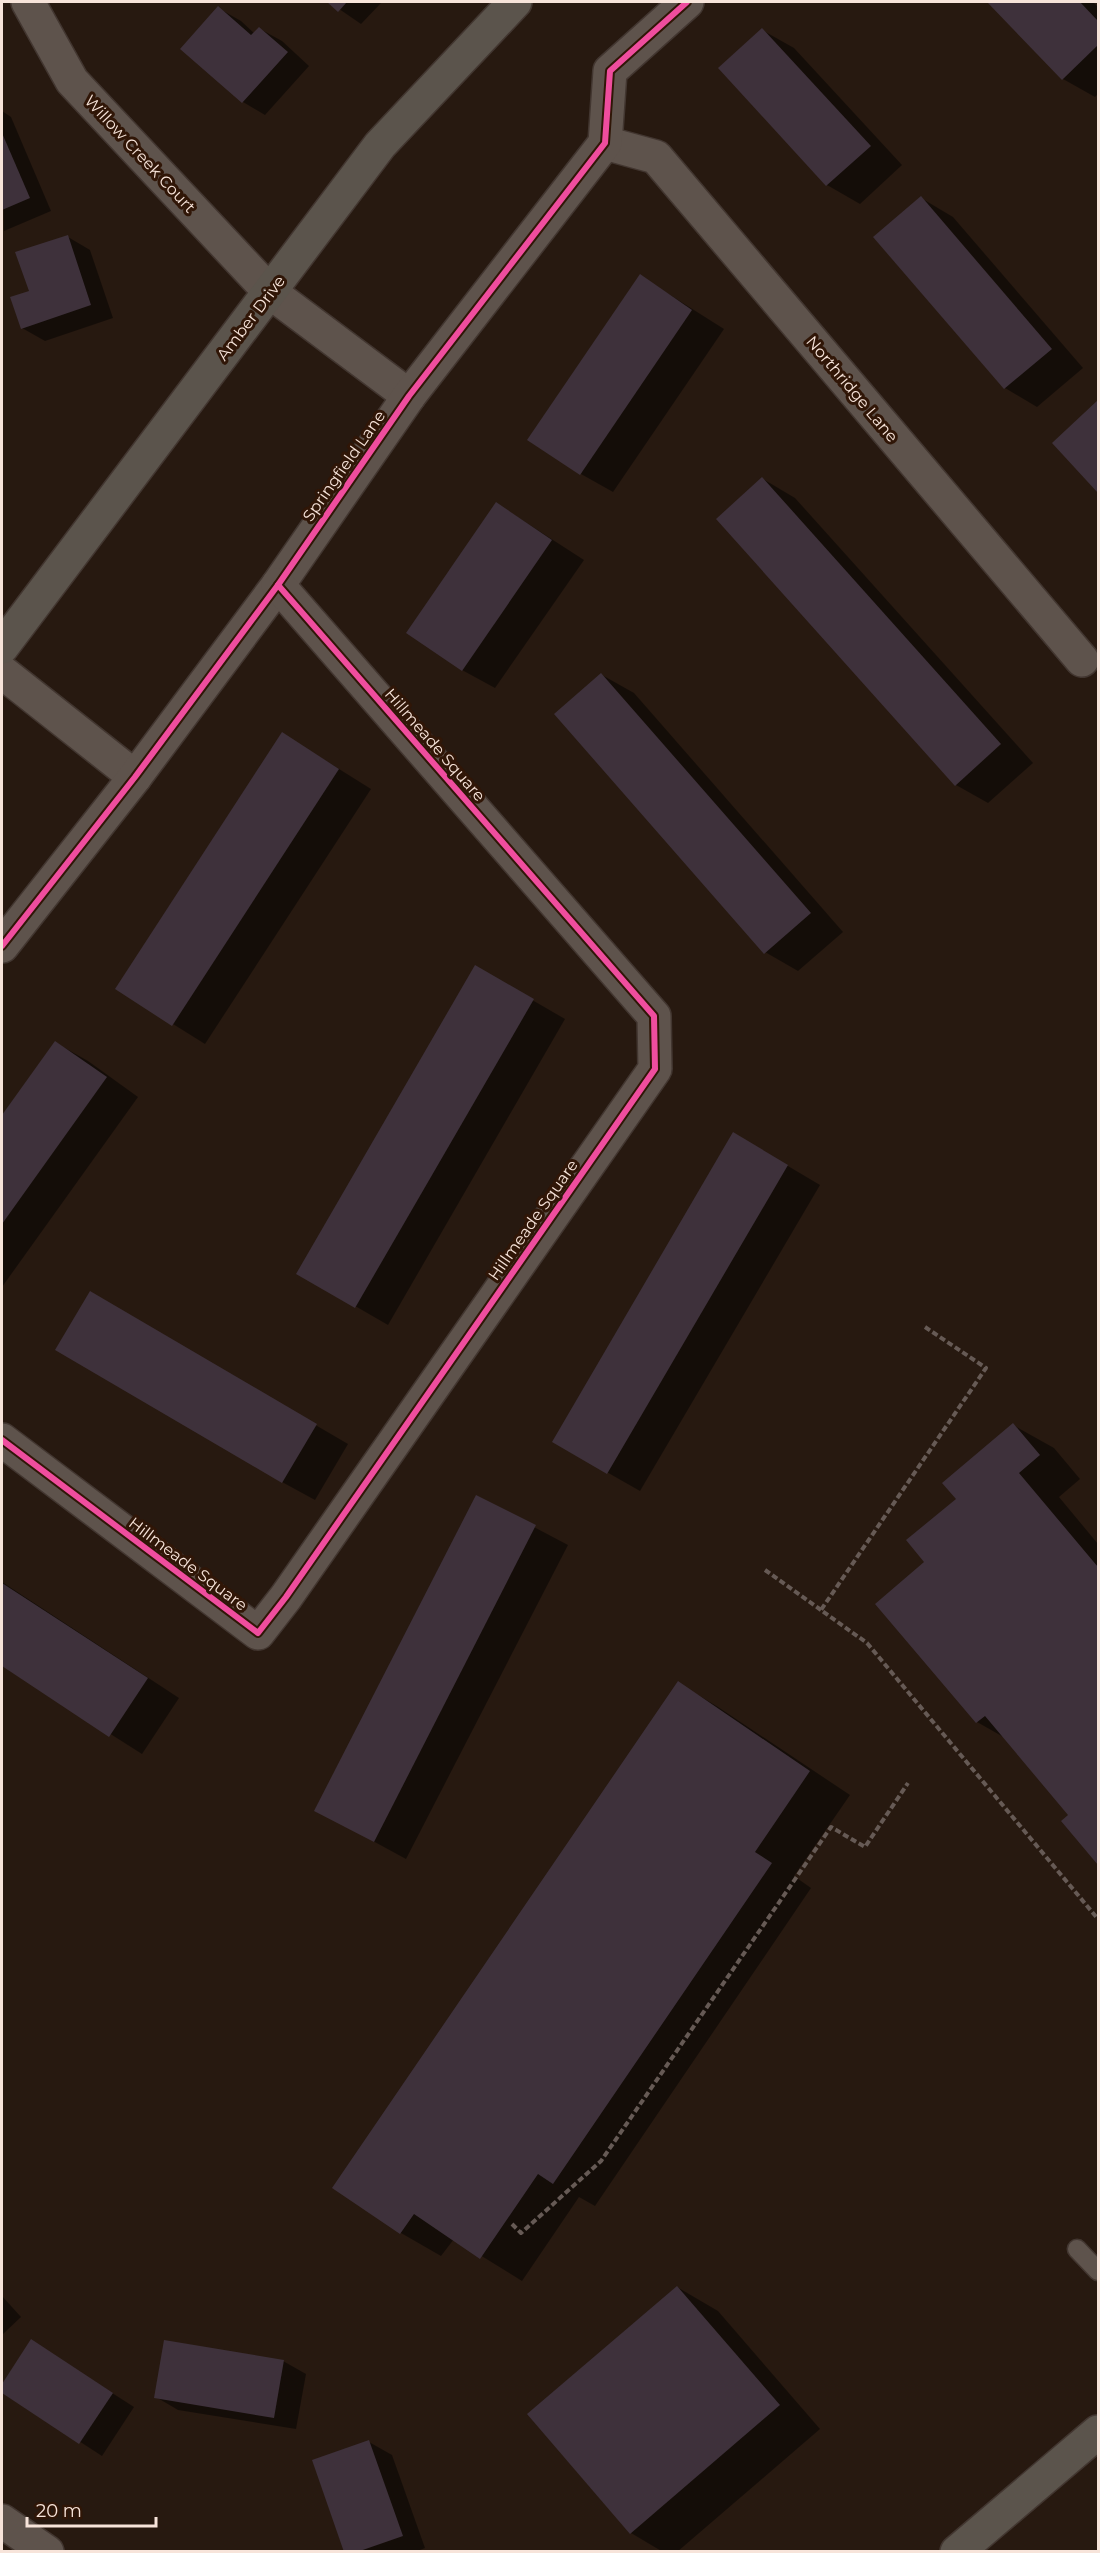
<svg xmlns="http://www.w3.org/2000/svg" width="1100" height="2553" font-family="Montserrat,sans-serif">
	<style>
		.shadow { fill: #0007 }
		.building { fill: #3e313b }
		.lines { fill: none; stroke-linecap: round; stroke-linejoin: round }
		.lane-casing { stroke: #423630; stroke-width: 21 }
		.street-casing { stroke: #423630; stroke-width: 36 }
		.secondary-casing { stroke: #423630; stroke-width: 36 }
		.path { stroke: #665a55; stroke-width: 4; stroke-dasharray: 6 3; stroke-linecap: butt }
		.lane { stroke: #5e534c; stroke-width: 18 }
		.street { stroke: #5e534c; stroke-width: 33 }
		.secondary { stroke: #5b544c; stroke-width: 33 }
		.cycleway-casing { stroke: #301607; stroke-width: 10 }
		.cycleway { stroke: #ef4d9e; stroke-width: 6 }
		.labels { text-anchor: middle; dominant-baseline: central; stroke-width: 6; stroke-linejoin: round; paint-order: stroke }
		.street-label { font-size: 16px; fill: #f7e4da; stroke: #301607 }
	</style>
	<rect width="100%" height="100%" fill="#271910"/>
	<g class="shadow">
		<polygon points="329,2 382,2 361,24"/>
		<polygon points="989,2 1093,2 1098,7 1098,94 1095,97 1063,79"/>
		<polygon points="218,8 241,21 255,34 260,29 282,41 309,66 265,115 243,102 183,49"/>
		<polygon points="762,30 794,48 902,165 860,204 827,185 720,68"/>
		<polygon points="2,111 11,117 51,211 4,231"/>
		<polygon points="921,198 953,217 1083,368 1037,407 1005,388"/>
		<polygon points="68,237 90,250 113,318 45,341 22,328 31,292"/>
		<polygon points="640,276 724,329 613,492 581,474"/>
		<polygon points="1098,402 1098,490 1054,443"/>
		<polygon points="763,479 795,498 1033,763 988,803 956,785"/>
		<polygon points="497,504 584,560 495,688 462,670"/>
		<polygon points="602,675 634,693 843,932 798,971 765,952"/>
		<polygon points="283,734 371,789 205,1044 117,989"/>
		<polygon points="475,967 565,1019 388,1325 298,1273"/>
		<polygon points="56,1043 88,1061 138,1097 2,1287 2,1118"/>
		<polygon points="766,1153 820,1185 640,1491 554,1442"/>
		<polygon points="90,1293 348,1444 315,1500 282,1482"/>
		<polygon points="1013,1425 1054,1448 1080,1479 1059,1497 1098,1544 1098,1863 1063,1821 1071,1815 1007,1739 977,1722 926,1562 958,1499"/>
		<polygon points="477,1497 568,1545 406,1859 316,1810"/>
		<polygon points="2,1582 179,1698 142,1754 2,1665"/>
		<polygon points="678,1683 718,1707 850,1795 794,1876 811,1888 595,2206 579,2197 522,2281 454,2239 441,2256 401,2233 334,2188"/>
		<polygon points="677,2287 718,2311 820,2429 677,2552 663,2552 631,2533"/>
		<polygon points="2,2296 21,2317 2,2335"/>
		<polygon points="31,2341 134,2407 102,2456 2,2391 2,2386"/>
		<polygon points="283,2361 306,2374 296,2429 178,2410 156,2397"/>
		<polygon points="369,2442 392,2455 425,2548 415,2552 346,2552"/>
	</g>
	<g class="building">
		<polygon points="327,2 347,2 338,12"/>
		<polygon points="987,2 1080,2 1098,21 1098,45 1062,80"/>
		<polygon points="218,6 251,35 259,27 288,52 242,103 180,49"/>
		<polygon points="762,28 871,146 826,186 718,68"/>
		<polygon points="2,133 30,198 2,210"/>
		<polygon points="921,196 1052,349 1004,389 873,237"/>
		<polygon points="68,235 91,305 21,329 10,297 29,291 15,252"/>
		<polygon points="640,274 692,310 580,475 527,440"/>
		<polygon points="1098,400 1098,493 1052,443"/>
		<polygon points="762,477 1001,744 955,786 716,519"/>
		<polygon points="496,502 552,540 462,671 406,633"/>
		<polygon points="601,673 811,913 764,954 554,714"/>
		<polygon points="282,732 339,769 172,1026 115,989"/>
		<polygon points="475,965 534,999 355,1308 296,1274"/>
		<polygon points="55,1041 107,1077 2,1224 2,1115"/>
		<polygon points="733,1132 788,1165 607,1474 552,1442"/>
		<polygon points="90,1291 317,1424 282,1483 55,1350"/>
		<polygon points="1013,1423 1040,1455 1019,1473 1098,1567 1098,1865 1061,1821 1068,1815 985,1716 976,1723 875,1604 924,1562 906,1540 956,1499 942,1483"/>
		<polygon points="476,1495 536,1525 374,1842 314,1811"/>
		<polygon points="2,1583 148,1678 109,1737 2,1666"/>
		<polygon points="678,1681 810,1771 755,1852 772,1863 553,2184 538,2174 480,2259 414,2214 400,2234 332,2188"/>
		<polygon points="677,2286 780,2405 630,2534 527,2414"/>
		<polygon points="31,2339 113,2393 79,2444 2,2393 2,2384"/>
		<polygon points="164,2340 284,2360 274,2418 154,2398"/>
		<polygon points="369,2440 403,2536 357,2552 344,2552 312,2460"/>
	</g>
	<g class="lines">
		<defs>
			<polyline id="lane" points="1077,2249 1098,2271"/>
			<g id="street">
				<polyline points="28,2 72,81 270,292 409,396"/>
				<polyline points="605,143 656,157 1082,660"/>
				<polyline points="2,672 135,777"/>
				<polyline points="2,946 135,777 278,585 409,396 605,143 610,71 687,2"/>
				<polyline points="2,1440 258,1633 286,1597 655,1069 654,1016 278,585"/>
				<polyline points="2,2521 47,2552"/>
			</g>
			<g id="secondary">
				<polyline points="2,647 380,145 515,2"/>
				<polyline points="957,2552 1098,2432"/>
			</g>
		</defs>
		<use href="#lane" class="lane-casing"/>
		<use href="#street" class="street-casing"/>
		<use href="#secondary" class="secondary-casing"/>
		<g class="path">
			<polyline points="925,1327 986,1368 821,1610 867,1643 1098,1919"/>
			<polyline points="765,1570 821,1610"/>
			<polyline points="512,2224 521,2233 601,2161 831,1827 865,1847 908,1783"/>
		</g>
		<use href="#lane" class="lane"/>
		<use href="#street" class="street"/>
		<use href="#secondary" class="secondary"/>
		<defs>
			<g id="cycleway">
				<polyline points="2,946 135,777 278,585 409,396 605,143 610,71 687,2"/>
				<polyline points="2,1440 258,1633 286,1597 655,1069 654,1016 278,585"/>
			</g>
		</defs>
		<use href="#cycleway" class="cycleway-casing"/>
		<use href="#cycleway" class="cycleway"/>
	</g>
	<g class="labels">
		<g class="street-label">
			<text transform="translate(140 154) rotate(47)">Willow Creek Court</text>
			<text transform="translate(251 318) rotate(-53)">Amber Drive</text>
			<text transform="translate(852 389) rotate(50)">Northridge Lane</text>
			<text transform="translate(344 466) rotate(-55)">Springfield Lane</text>
			<text transform="translate(435 745) rotate(49)">Hillmeade Square</text>
			<text transform="translate(533 1220) rotate(-55)">Hillmeade Square</text>
			<text transform="translate(188 1564) rotate(37)">Hillmeade Square</text>
		</g>
	</g>
	<rect width="1100" height="2553" fill="none" stroke="#f7e4da" stroke-width="6"/>
	<path d="M27 2517v9h129v-9" fill="none" stroke="#f7e4da" stroke-width="3"/>
	<text x="36" y="2517" font-size="18" fill="#f7e4da" stroke="#301607" stroke-width="4.5" paint-order="stroke">20 m</text>
</svg>
